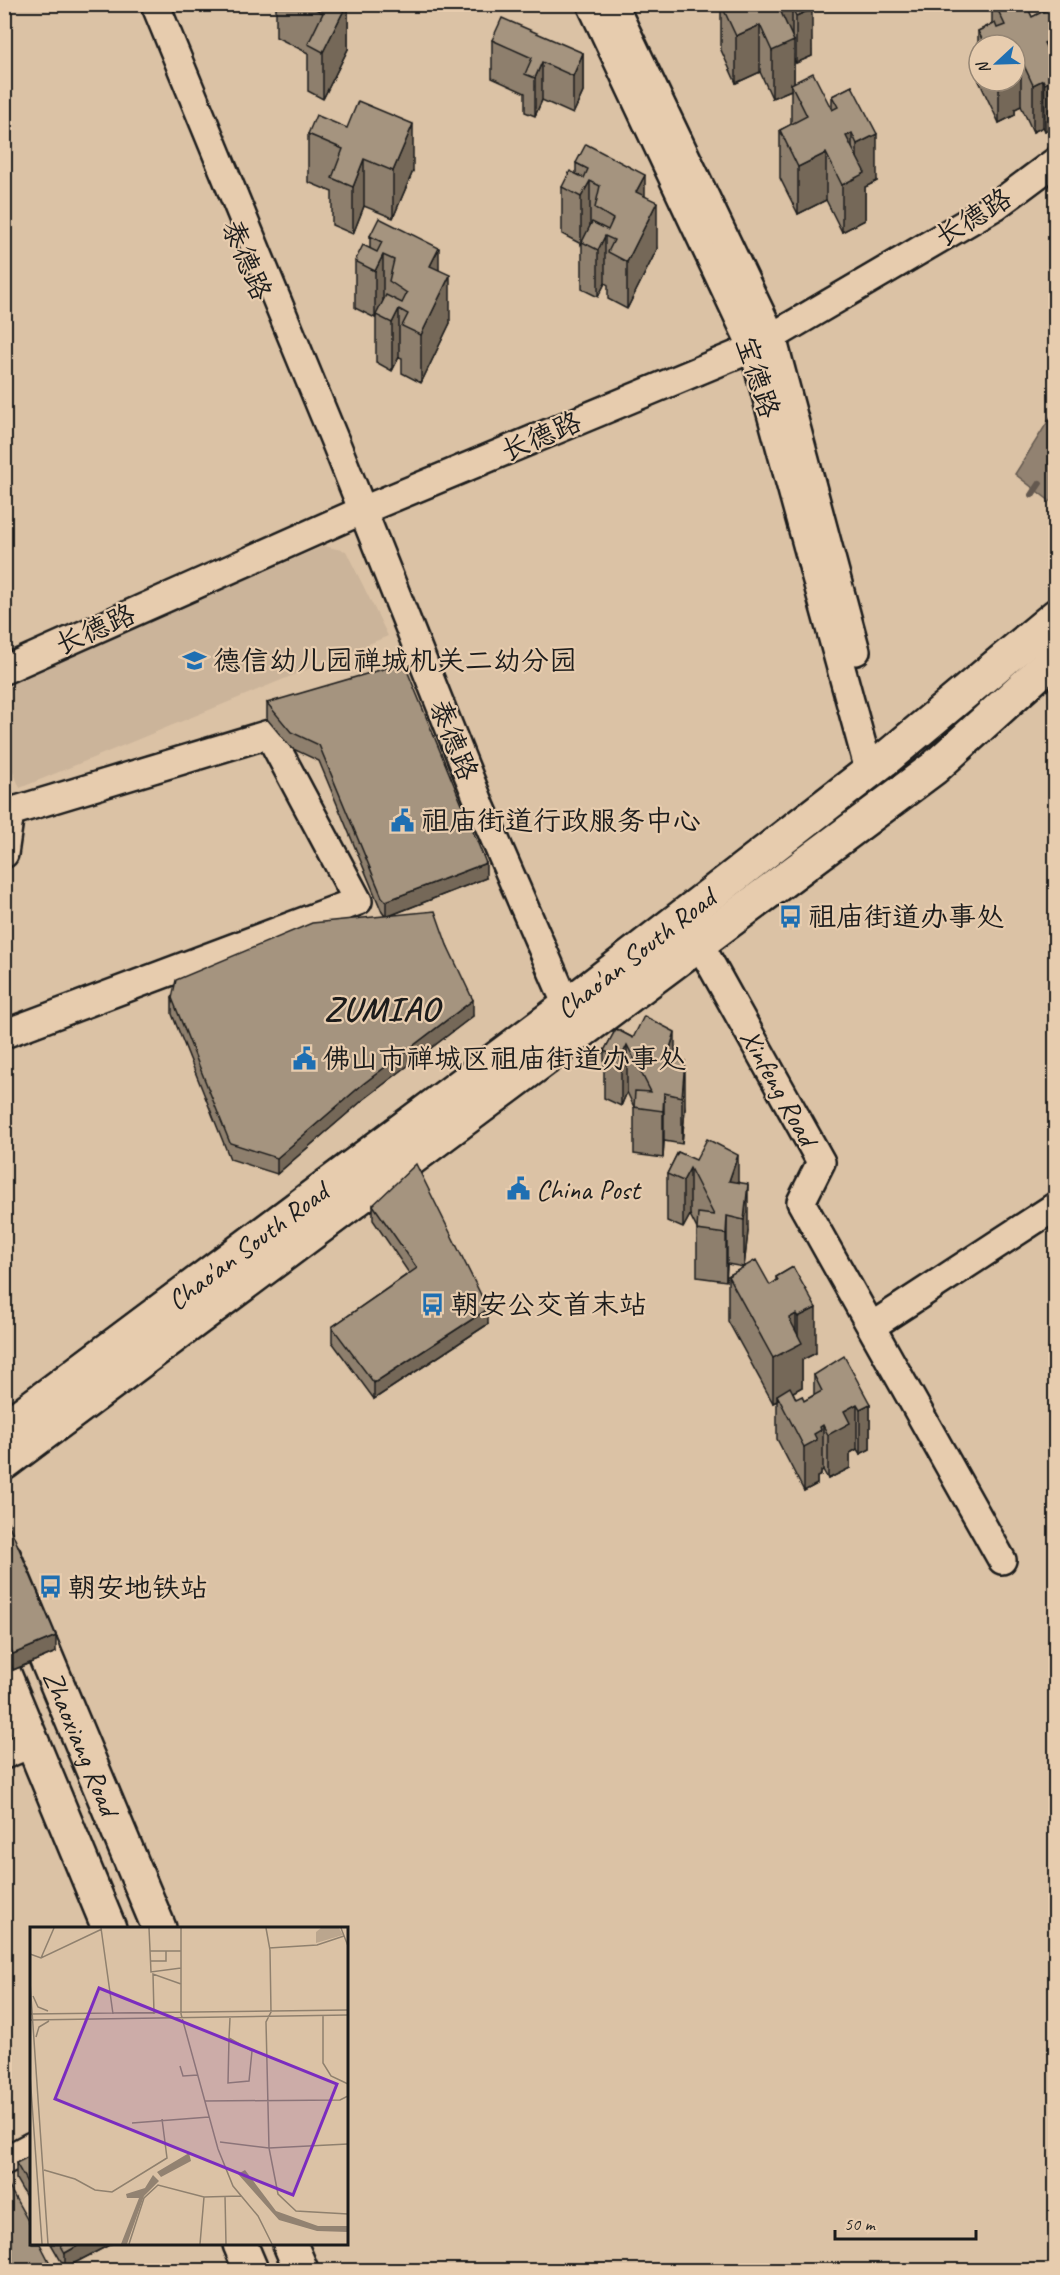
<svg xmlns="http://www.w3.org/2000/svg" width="1060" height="2275" font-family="Caveat,'LXGW WenKai TC',sans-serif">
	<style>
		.built { fill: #cbb49a }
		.water { fill: #928271; stroke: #63594f; stroke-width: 1.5 }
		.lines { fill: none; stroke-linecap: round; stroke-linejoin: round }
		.stream { stroke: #63594f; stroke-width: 6 }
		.minor-casing { stroke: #1c1c1c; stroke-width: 32 }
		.major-casing { stroke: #1c1c1c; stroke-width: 38 }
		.minor { stroke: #e7ccae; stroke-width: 27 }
		.major { stroke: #e7ccae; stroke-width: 33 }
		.wall { fill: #8e7f6d; stroke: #1c1c1c; stroke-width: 1.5 }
		.shaded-wall { fill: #746859; stroke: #1c1c1c; stroke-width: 1.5 }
		.building { fill: #a5947f; stroke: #1c1c1c; stroke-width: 1.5 }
		.labels { text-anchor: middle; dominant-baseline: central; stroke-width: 4.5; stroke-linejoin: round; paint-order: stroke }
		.street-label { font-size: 28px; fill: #1c1c1c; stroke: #e7ccae }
		.poi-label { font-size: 28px; fill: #1c1c1c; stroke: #e7ccae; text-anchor: start }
		.district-label { font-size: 34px; font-weight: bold; letter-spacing: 1.5px; fill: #1c1c1c; stroke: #e7ccae }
		.inset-road { fill: none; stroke: #8f806e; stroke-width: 1.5 }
		.view { fill: #7b2cbf; fill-opacity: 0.15; stroke: #7b2cbf; stroke-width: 3 }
		.inset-edge { fill: none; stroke: #1c1c1c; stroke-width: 3 }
	</style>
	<rect width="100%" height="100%" fill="#dbc2a5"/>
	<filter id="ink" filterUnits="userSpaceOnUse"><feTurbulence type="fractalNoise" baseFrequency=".0167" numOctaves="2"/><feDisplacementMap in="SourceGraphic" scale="12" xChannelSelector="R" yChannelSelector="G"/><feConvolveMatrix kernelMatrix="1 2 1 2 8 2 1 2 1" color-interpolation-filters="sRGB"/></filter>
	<g filter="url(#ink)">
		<polygon class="built" points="324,546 346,551 388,636 20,788 5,752 4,684"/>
		<polygon class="water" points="1055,410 1055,505 1015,474"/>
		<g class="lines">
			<polyline class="stream" points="1032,495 1040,483"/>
			<defs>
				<g id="minor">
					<polyline points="155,4 337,446 481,807 575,1024"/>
					<polyline points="591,4 753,348 869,770"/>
					<polyline points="613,4 772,337 856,651"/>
					<polyline points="4,670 361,511 753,348 997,205 1056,161"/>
					<polyline points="4,854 10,812 269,734 358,901 4,1034"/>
					<polyline points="699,943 821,1162 801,1202 1002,1560"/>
					<polyline points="872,1326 1056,1206"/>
					<polyline points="4,1755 33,1743"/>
					<polyline points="4,2161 32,2146"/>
				</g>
				<g id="major">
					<path id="s1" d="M4 1428 567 1006 884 760 1056 616"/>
					<polyline points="4,1463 934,768 1056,657"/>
					<path id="s2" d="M4 1557 159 1928"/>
					<polyline points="4,1674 109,1928"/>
					<polyline points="240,2244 251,2270"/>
					<polyline points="290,2244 301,2270"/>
				</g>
			</defs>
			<use href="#minor" class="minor-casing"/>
			<use href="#major" class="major-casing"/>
			<use href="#minor" class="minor"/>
			<use href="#major" class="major"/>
		</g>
		<g class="wall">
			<polygon points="276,4 348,4 348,49 323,99 308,91 308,53 276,37"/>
			<polygon points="721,4 810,4 812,56 796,63 794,59 794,83 832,110 832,96 852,86 877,181 865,187 865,220 842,232 826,200 798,214 780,178 780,130 791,125 791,90 772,98 760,72 736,83 721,50"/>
			<polygon points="992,4 1026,4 1032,17 1056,5 1056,126 1045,131 1043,127 1033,132 1021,106 1015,109 1015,115 999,123 979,81 1015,81 1015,45 979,45 979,80 978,78 978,31 992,24"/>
			<polygon points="492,40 583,53 583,92 573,114 542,100 535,116 525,112 525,93 492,78"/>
			<polygon points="308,134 413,171 393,218 364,206 353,234 332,225 332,192 308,182"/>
			<polygon points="576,163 645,197 657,249 627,309 608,299 608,285 605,283 598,297 582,289 582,243 581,244 562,234 562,187 576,174"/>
			<polygon points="370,236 439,270 450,323 421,383 402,373 402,358 399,357 392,371 376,362 376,316 375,318 355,308 355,261 370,248"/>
			<polygon points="267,703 486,878 389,916 447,945 473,1016 363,1100 277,1174 230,1159 172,1014 172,998 385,916 382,912 319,761 291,748 267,719"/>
			<polygon points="616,1029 675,1059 685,1108 682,1144 664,1141 663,1158 634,1154 634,1107 627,1092 621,1106 604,1098 604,1051"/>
			<polygon points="678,1152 738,1182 748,1231 744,1267 770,1285 776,1281 776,1277 793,1267 816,1353 802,1360 802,1387 793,1392 796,1399 804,1401 814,1395 814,1375 870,1404 870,1449 860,1454 857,1449 850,1453 850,1468 828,1479 823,1470 821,1471 821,1475 817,1477 817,1484 804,1491 777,1439 777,1401 773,1403 728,1321 728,1276 744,1267 727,1264 726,1281 697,1277 697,1229 690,1215 683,1228 667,1221 667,1174"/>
			<polygon points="373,1205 488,1324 374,1399 332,1342 332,1327 409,1273 373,1220"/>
			<polygon points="4,1513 56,1652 13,1670 4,1649"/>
			<polygon points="32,2155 32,2207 16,2179 16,2163"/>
			<polygon points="51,2244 111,2244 65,2268"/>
		</g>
		<g class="shaded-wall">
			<polygon points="347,4 348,4 348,49 323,99 323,52"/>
			<polygon points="792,7 792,42 794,41 794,89 791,84 791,90 772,98 772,51 781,12"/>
			<polygon points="812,9 812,56 796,63 796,16"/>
			<polygon points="760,25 760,72 736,83 736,36"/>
			<polygon points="1056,38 1056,126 1045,131 1044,43"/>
			<polygon points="583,53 583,92 573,114 573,76"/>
			<polygon points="1021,59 1021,106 1015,109 1015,115 999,123 999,81 1015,81 1015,62"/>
			<polygon points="542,62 542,100 535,116 535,78"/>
			<polygon points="1043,80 1043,127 1033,132 1033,85"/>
			<polygon points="413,124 413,171 393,218 393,171"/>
			<polygon points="852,133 852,180 857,177 857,144 877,134 877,181 865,187 865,220 842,232 842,185 846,136"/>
			<polygon points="826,153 826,200 798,214 798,167"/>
			<polygon points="364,159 364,206 353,234 353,187"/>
			<polygon points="645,175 645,222 636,192"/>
			<polygon points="590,181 590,228 581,244 581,197"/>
			<polygon points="657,202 657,249 627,309 627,262"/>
			<polygon points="605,236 605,283 598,297 598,250"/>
			<polygon points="439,248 439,296 430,266"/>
			<polygon points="383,255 383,302 375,318 375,271"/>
			<polygon points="450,275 450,323 421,383 421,335"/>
			<polygon points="399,309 399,357 392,371 392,323"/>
			<polygon points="486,863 486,878 386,917 386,901"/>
			<polygon points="473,1000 473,1016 363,1100 277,1174 277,1158 363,1084"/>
			<polygon points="675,1032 675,1079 667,1058"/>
			<polygon points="627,1045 627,1092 621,1106 621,1058"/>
			<polygon points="685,1061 685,1108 682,1144 682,1097"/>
			<polygon points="664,1093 664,1141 663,1158 663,1111"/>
			<polygon points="738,1155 738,1202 729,1181"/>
			<polygon points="690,1168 690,1215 683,1228 683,1181"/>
			<polygon points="748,1184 748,1231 744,1267 744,1220"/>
			<polygon points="727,1216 727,1264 726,1281 726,1234"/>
			<polygon points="816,1308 816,1353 802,1360 802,1387 779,1400 777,1395 777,1401 773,1403 773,1358 789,1318 796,1314 796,1346 798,1345 798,1317"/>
			<polygon points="488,1309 488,1324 374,1399 374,1383"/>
			<polygon points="857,1404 857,1449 850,1453 850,1468 828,1479 828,1435 844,1411"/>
			<polygon points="870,1404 870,1449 860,1454 860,1409"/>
			<polygon points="823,1425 823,1470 821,1471 821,1475 817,1477 817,1484 804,1491 804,1447 820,1427"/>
			<polygon points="56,1636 56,1652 13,1670 13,1654"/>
			<polygon points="81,2244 111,2244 65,2268 65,2253"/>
		</g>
		<g class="building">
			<polygon points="306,4 347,4 323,52 308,44 323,13"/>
			<polygon points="721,4 810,4 812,9 796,16 792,7 781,12 794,41 772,51 760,25 736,36"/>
			<polygon points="995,4 1026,4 1032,17 1056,5 1056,38 1044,43 1056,67 1056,79 1045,84 1043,80 1033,85 1021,59 1015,62 1015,45 985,45 978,31 995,23 997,28 1005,25"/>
			<polygon points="502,18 583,53 573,76 542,62 535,78 525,74 532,58 492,40"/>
			<polygon points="813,73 832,110 838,107 832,96 852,86 877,134 857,144 852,133 846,136 865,173 842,185 826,153 798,167 780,130 807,116 791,84"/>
			<polygon points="358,101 413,124 393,171 364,159 353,187 332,178 343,149 308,134 316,115 347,128"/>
			<polygon points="586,144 645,175 636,192 657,202 627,262 608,252 614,240 605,236 598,250 582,242 592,222 608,230 613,219 595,208 600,186 590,181 581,197 562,187 570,171 584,178 588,169 576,163"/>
			<polygon points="379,218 439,248 430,266 450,275 421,335 402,326 408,314 399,309 392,323 376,315 386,295 402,303 407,293 389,281 394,260 383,255 375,271 355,261 363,245 377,252 382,242 370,236"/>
			<polygon points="404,663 486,863 386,901 382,897 319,745 291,732 267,703"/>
			<polygon points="435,911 447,945 473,1000 363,1084 277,1158 230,1143 172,998 176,980 312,923"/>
			<polygon points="644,1016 675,1032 667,1058 685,1061 682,1097 664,1093 663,1111 634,1107 635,1091 651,1092 627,1045 621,1058 604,1051 616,1029 633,1038"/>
			<polygon points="707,1139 738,1155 729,1181 748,1184 744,1220 727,1216 726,1234 697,1230 698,1213 714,1215 690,1168 683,1181 667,1174 678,1152 696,1160"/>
			<polygon points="416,1164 488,1309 374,1383 332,1327 417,1268 373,1205"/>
			<polygon points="756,1260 770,1285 778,1280 776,1277 793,1267 816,1308 798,1317 796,1314 789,1318 802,1343 773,1358 728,1276"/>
			<polygon points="844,1356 870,1404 860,1409 857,1404 844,1411 850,1423 828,1435 823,1425 820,1427 821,1430 814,1434 817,1440 804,1447 777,1395 790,1387 796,1399 802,1396 804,1401 822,1391 814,1375"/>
			<polygon points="4,1513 56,1636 13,1654 4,1634"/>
			<polygon points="32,2155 32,2191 16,2163"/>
			<polygon points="4,2178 32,2228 32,2244 40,2244 54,2271 4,2271"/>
			<polygon points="60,2244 81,2244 65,2253"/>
		</g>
	</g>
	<defs>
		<symbol id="school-bare" viewBox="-9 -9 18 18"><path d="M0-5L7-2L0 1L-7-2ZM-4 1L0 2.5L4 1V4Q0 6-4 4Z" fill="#1f6fb2" stroke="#e7ccae" stroke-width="2.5" paint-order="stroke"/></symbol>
		<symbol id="civic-bare" viewBox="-9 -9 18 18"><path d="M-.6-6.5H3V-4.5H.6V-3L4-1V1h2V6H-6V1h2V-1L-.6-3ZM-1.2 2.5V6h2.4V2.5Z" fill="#1f6fb2" stroke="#e7ccae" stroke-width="2.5" paint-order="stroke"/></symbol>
		<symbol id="bus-bare" viewBox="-9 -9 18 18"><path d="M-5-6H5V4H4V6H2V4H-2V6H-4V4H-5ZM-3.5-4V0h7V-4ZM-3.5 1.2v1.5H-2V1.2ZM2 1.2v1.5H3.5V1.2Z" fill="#1f6fb2" stroke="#e7ccae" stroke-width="2.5" paint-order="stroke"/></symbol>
	</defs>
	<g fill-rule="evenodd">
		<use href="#school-bare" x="178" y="644" width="33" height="33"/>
		<use href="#civic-bare" x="386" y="804" width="33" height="33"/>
		<use href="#bus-bare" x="774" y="900" width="33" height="33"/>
		<use href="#civic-bare" x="288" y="1042" width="33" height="33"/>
		<use href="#civic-bare" x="502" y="1172" width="33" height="33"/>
		<use href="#bus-bare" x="416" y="1288" width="33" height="33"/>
		<use href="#bus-bare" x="34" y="1570" width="33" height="33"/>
	</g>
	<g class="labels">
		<g class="street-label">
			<text transform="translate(973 217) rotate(-32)">长德路</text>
			<text transform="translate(247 260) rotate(67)">泰德路</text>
			<text transform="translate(758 377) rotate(72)">宝德路</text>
			<text transform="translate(541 436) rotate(-23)">长德路</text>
			<text transform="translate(95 629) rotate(-24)">长德路</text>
			<text transform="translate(454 740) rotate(68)">泰德路</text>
			<text stroke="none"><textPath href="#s1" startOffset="790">Chao'an South Road</textPath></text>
			<text transform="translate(779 1087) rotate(61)">Xinfeng Road</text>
			<text stroke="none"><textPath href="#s1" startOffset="304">Chao'an South Road</textPath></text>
			<text stroke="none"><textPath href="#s2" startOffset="201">Zhaoxiang Road</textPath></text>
		</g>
		<g class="poi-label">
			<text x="213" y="660">德信幼儿园禅城机关二幼分园</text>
			<text x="421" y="820">祖庙街道行政服务中心</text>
			<text x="808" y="916">祖庙街道办事处</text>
			<text x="322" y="1058">佛山市禅城区祖庙街道办事处</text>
			<text x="536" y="1189">China Post</text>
			<text x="451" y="1304">朝安公交首末站</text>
			<text x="68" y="1587">朝安地铁站</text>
		</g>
		<g class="district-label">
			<text x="382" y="1008">ZUMIAO</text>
		</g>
	</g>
	<g transform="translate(30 1927)">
		<rect width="318" height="318" fill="#dbc2a5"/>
		<path d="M291 1H309L313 8 286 16V5Z" fill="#bba68e"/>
		<path d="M159 226 161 234 131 250 127 245ZM215 243 246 284 288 299H318V305L287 304 249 293 208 247ZM123 248 129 254 114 269 97 317H91L109 271H97L96 267 115 261Z" fill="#928271"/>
		<path class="inset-road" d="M71 1 83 87M119 1 121 45 151 41M151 1V87L188 222 203 259 228 289 242 317M236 1 240 23 241 85 236 95 239 221 248 267 266 284 318 287M311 1 318 19M239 21 287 18 314 9M120 24H151M0 27 11 31 72 2M11 31 24 1M121 34H136V24M0 55 18 317M3 69 8 80 18 84M0 87 318 83M124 87 123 47 151 57M293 89V136L301 149 318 157M0 93 318 88M6 110 9 100 19 94M199 111 222 124 219 154 198 156 199 111 200 91M150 139 153 149 168 148M0 148 12 317M175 174 310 173 318 169M102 196 179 190M190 215 239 221 318 217M14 243 45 252 65 263 82 265 137 231 132 192M195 269 196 317M99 317 114 271 128 258 174 270 211 269M170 317 174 270"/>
		<path class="view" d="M69 61 307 157 263 268 25 172Z"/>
		<rect width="318" height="318" class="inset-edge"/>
	</g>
	<rect width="1060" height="2275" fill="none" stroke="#e7ccae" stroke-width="24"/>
	<rect x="12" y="12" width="1036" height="2251" fill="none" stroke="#1c1c1c" stroke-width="2" filter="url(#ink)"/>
	<g transform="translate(997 63) rotate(248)"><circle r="28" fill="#e7ccae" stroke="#968674" stroke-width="1.5"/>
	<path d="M0-4.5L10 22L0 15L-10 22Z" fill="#1f6fb2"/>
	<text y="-9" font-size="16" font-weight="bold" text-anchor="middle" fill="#1c1c1c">N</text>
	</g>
	<path d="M835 2230v9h141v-9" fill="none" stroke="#1c1c1c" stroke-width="3"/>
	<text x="844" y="2230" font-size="18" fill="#1c1c1c" stroke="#e7ccae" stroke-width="4.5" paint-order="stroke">50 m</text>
</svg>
